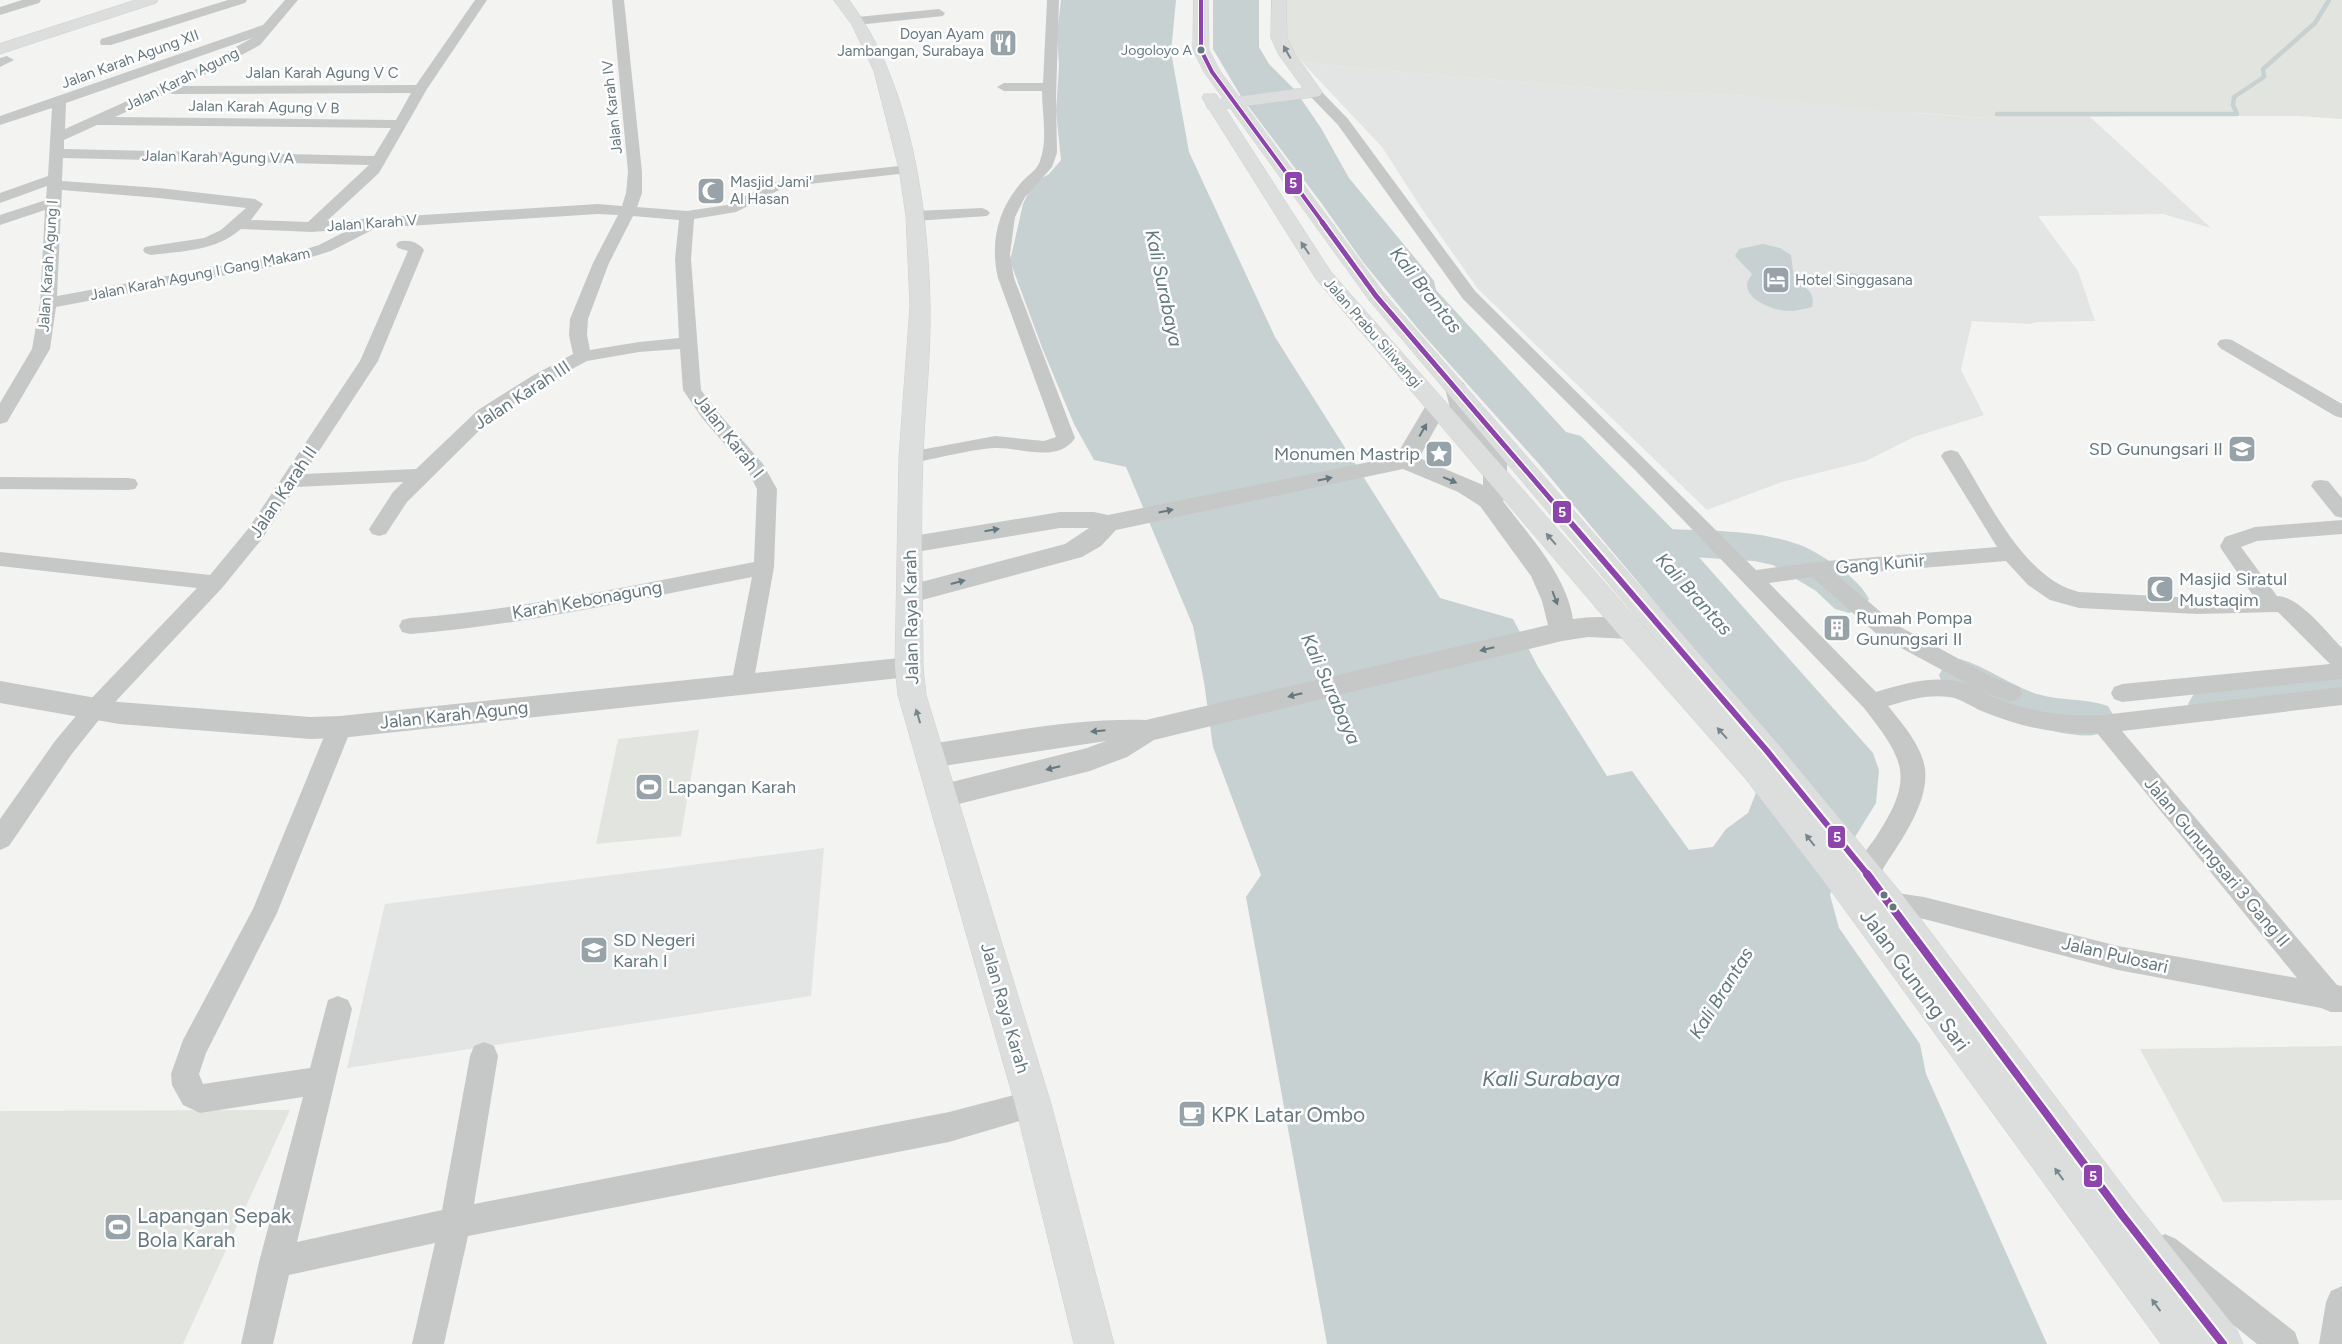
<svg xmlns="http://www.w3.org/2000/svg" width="2342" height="1344" font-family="Figtree,sans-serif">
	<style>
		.built { fill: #e3e4e4 }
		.green { fill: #e2e5df }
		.water { fill: #c7d1d2 }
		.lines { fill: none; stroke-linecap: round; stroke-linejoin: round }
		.stream { stroke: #c7d1d2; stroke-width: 4.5 }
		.river { fill: #c7d1d2; fill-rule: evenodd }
		.secondary-casing { stroke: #cfd0d0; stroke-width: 1 }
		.primary-casing { stroke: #cfd0d0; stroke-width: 1 }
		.motorway-casing { stroke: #cfd0d0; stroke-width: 1 }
		.minor { fill: #c6c8c8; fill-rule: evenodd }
		.tertiary { fill: #c6c8c8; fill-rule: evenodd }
		.secondary { fill: #dcdddd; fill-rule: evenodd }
		.primary { fill: #dcdddd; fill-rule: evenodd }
		.motorway { fill: #dcdddd; fill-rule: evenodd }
		.bus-1-far3-casing { stroke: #fff; stroke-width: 6 }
		.bus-1-far2-casing { stroke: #fff; stroke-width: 8 }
		.bus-1-far1-casing { stroke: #fff; stroke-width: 10 }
		.bus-1-casing { stroke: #fff; stroke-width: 12 }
		.bus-1-far3 { stroke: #8e44ad; stroke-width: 4 }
		.bus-1-far2 { stroke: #8e44ad; stroke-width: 5 }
		.bus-1-far1 { stroke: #8e44ad; stroke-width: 6 }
		.bus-1 { stroke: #8e44ad; stroke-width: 8 }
		.oneway { fill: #77878e }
		.oneway2 { fill: #657880 }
		.bus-dot { fill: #657880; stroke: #fff; stroke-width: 2 }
		.labels { text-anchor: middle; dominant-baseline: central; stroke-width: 5; stroke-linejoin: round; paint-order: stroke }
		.far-bus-label { font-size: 14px; fill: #657880; stroke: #fff; text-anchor: end }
		.far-poi-label { font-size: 15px; fill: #657880; stroke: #fff; text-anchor: start }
		.far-street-label { font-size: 15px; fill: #657880; stroke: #fff }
		.street-label { font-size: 18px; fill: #657880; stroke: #fff }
		.poi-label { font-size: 18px; fill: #657880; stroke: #fff; text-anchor: start }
		.water-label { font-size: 19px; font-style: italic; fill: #617a7d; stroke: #fff }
		.near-street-label { font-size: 21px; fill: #657880; stroke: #fff }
		.near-poi-label { font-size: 21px; fill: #657880; stroke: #fff; text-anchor: start }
		.near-water-label { font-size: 22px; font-style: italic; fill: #617a7d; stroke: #fff }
		.line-badge { stroke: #fff; stroke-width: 2 }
		.badge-label { font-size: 14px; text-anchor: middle; font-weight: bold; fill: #fff }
	</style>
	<rect width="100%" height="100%" fill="#f3f3f2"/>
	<g class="built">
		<polygon points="1302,62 1341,67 1628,91 1733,95 1928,114 1989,118 2089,116 2211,228 2163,214 2038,216 2078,271 2095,321 2038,322 2029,324 1972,321 1961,370 1984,415 1914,437 1866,461 1782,482 1707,510 1478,289 1424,212 1382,147"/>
		<polygon points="824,848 811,996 347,1068 385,904"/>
	</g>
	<g class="green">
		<polygon points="1284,0 2342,0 2342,119 2298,116 2136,116 1989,118 1877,110 1733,95 1628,91 1341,67 1302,62 1285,41"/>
		<polygon points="699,730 681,836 596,844 618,739"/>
		<polygon points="2342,1046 2342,1200 2223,1202 2140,1049"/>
		<polygon points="290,1110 183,1344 0,1344 0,1111"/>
	</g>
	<g class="water">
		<polygon points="1061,0 1176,0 1171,52 1189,152 1275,337 1440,598 1513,619 1538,667 1607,776 1632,771 1689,850 1713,847 1726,829 1748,813 1772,752 1772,742 1539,464 1419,330 1363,262 1322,204 1242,98 1213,49 1213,0 1259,0 1259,47 1269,64 1295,90 1321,128 1349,178 1434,281 1436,290 1566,432 1581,436 1689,546 1873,753 1879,770 1876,803 1850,845 1830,895 1839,928 1920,1044 1926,1074 2047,1344 1327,1344 1246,897 1261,875 1213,747 1204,682 1193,626 1126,467 1094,460 1074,424 1043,350 1010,261 1023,204 1033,183 1049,174 1061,160 1056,111 1059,66 1057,34"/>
		<path d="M1763 244 1780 248 1791 255 1794 279C1805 287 1816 292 1812 307 1804 309 1796 311 1788 311 1776 311 1747 301 1747 285 1747 281 1750 278 1752 274L1735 256 1739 249Z"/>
		<path d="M1851 273 1874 278 1878 282 1874 288C1861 287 1834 291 1826 282V279L1831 276 1842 278Z"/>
	</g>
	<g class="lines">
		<polyline class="stream" points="1997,114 2237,114 2233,105 2234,97 2264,77 2263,69 2315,23 2329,0"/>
		<g class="river">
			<path d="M1645 528C1692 531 1749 528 1794 543 1808 547 1822 556 1834 564 1848 574 1861 584 1869 599L1863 609 1849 613 1835 609 1816 591 1773 565 1754 561 1645 554 1631 550 1626 541 1631 532Z"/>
			<path d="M1960 659C1987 667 2010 685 2037 694 2060 701 2085 698 2108 706L2115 718 2108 730C2104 732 2099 734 2094 735 2064 740 1963 708 1944 685 1942 682 1940 678 1939 675L1945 664Z"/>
			<polygon points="2342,669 2342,701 2210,721 2195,716 2188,704 2195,692 2210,687"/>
		</g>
		<defs>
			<g id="secondary">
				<path d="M834 0H849C910 81 928 205 930 305 931 355 925 406 923 456 920 526 923 597 923 667L926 695 1051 1104 1114 1344H1074L1015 1104 898 695 895 667 899 457 910 306 906 216 899 169 874 71 852 25Z"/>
				<polygon points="1272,0 1286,0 1287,38 1295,54 1322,92 1320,96 1314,97 1214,110 1208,109 1206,105 1208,101 1214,100 1303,88 1279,55 1271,38"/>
			</g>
			<polygon id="primary" points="1194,0 1208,0 1209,50 1220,71 1383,292 1777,743 1901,893 2135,1202 2237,1330 2243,1344 2161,1344 1829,888 1745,778 1620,636 1316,279 1202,98 1204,94 1216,94 1331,272 1673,660 1369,300 1204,72 1193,50"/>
			<polygon id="motorway" points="136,0 158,0 156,3 0,54 0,44"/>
		</defs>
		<use href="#secondary" class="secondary-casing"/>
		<use href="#primary" class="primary-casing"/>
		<use href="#motorway" class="motorway-casing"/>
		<g class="minor">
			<polygon points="22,0 41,0 39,3 0,15 0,7"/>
			<polygon points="228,0 247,0 245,3 111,45 101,45 100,42 101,39"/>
			<path d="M285 0H298L260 45 183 86 416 85 475 0H487L427 89 379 173 327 221 598 204 622 206 626 193 628 172 612 0H624L642 172V193L637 207 687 211 727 205 767 185 790 178 908 165 915 169 908 173 792 186 777 191 736 212 694 219 691 259 701 390 716 410 763 464 777 489 774 567 753 685 750 691 742 694 734 691 731 685 752 577C638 599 525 625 410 634L402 632 399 626 402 620 410 618C526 609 640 584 754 562L757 489 748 471 702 418 683 390 680 349 639 352 587 361 544 384 492 418 407 502 386 534 379 536 372 534 369 529 393 492 403 482 296 487 262 539 222 588 102 716 71 755 9 846 0 850V819L55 741 86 704 197 588 0 566V552L210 575 248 529 360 361 408 251 398 248 396 245 398 242C408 239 418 242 424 250L378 361 304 474 416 469 478 410 532 376 573 354 569 335 570 319 593 263 618 215 598 214 376 228 331 251 296 262 56 307 50 349 7 422 0 424V403L32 349 40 303 45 210 0 225V215L46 200 47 186 0 203V193L48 176 52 108 0 125V116L263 25ZM252 38 187 74 65 129 66 103ZM168 93 173 94 411 93 396 120 115 117ZM97 125 391 128 374 156 64 149V140ZM63 158 369 165 308 222 251 220 263 204 255 199 159 188 62 181ZM62 190 159 198 246 208 221 230 204 238 145 247 143 250 145 253 151 255C183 251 216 251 241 229L312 232 350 229 319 245 293 253 57 296ZM633 216 679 220 675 259 679 338 639 342 590 350 587 335 588 319 609 263Z"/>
			<path d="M1047 0H1059L1056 98 1057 153 1052 167 1025 197 1015 217 1010 254 1014 278 1075 438C1058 464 1021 447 995 448 971 449 936 459 911 463L904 461 901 457 904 453 995 436 1044 441 1056 437 998 278C990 244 997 211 1020 184 1026 176 1037 171 1040 161 1048 139 1042 114 1042 91H1004L997 87 1004 83H1043Z"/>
			<polygon points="939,9 945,13 943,16 857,25 851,21 857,17"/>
			<polygon points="7,56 14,60 0,67 0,58"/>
			<path d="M1314 88 1319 89 1348 119 1475 291 1756 570 1815 562 1997 547 1941 456 1944 452 1951 450 1958 452C1987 497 2023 579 2079 592L2197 598 2254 597 2222 550 2220 546 2225 537 2255 527 2342 520V534L2257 541 2241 547 2277 596C2299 596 2327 633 2342 648V679L2122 702 2114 699 2111 693 2114 687 2122 684 2330 664 2278 612 2197 614 2079 608 2050 600 2028 585 2006 561 1837 575 1895 624 1992 677 2019 687 2022 693 2019 699 2011 702 1983 692C2021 711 2061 717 2103 715L2342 687V705L2122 731 2337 985 2342 986V1012H2331L2321 1008 2118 970 1924 919 1881 911 1877 903 1881 895 1890 892 1924 897 2118 946 2297 978 2097 733C2058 735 2021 727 1984 712 1973 708 1961 698 1949 697 1928 694 1908 700 1888 706 1902 723 1922 746 1925 769 1929 801 1903 838 1886 864 1883 868 1880 876 1875 880 1869 884 1863 882 1857 880L1853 872C1859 859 1868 848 1876 837 1915 777 1905 761 1864 708L1635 470 1463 299 1338 125 1309 95 1307 92 1309 89ZM1812 577 1879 636 1968 684C1936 674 1908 683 1876 692L1769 583Z"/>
			<polygon points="982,208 987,210 990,213 987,216 915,221 910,219 907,216 910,213 915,211"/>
			<polygon points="2226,339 2232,340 2342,404 2342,418 2335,416 2220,348 2217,344 2220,340"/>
			<polygon points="0,477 128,478 135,479 138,484 135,489 128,490 0,489"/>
			<polygon points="2321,480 2328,481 2342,498 2342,518 2335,516 2311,486 2314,481"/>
			<polygon points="340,718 348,721 352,727 277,913 206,1053 199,1074 203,1084 310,1068 328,1000 338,996 348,1000 352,1009 297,1242 442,1210 470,1056 474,1046 484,1042 494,1046 498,1056 474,1204 949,1112 1033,1090 1043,1094 1048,1104 1043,1114 949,1142 468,1236 444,1344 412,1344 435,1243 289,1275 273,1344 241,1344 259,1262 303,1097 200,1113 183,1105 172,1085 171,1074 183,1040 253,909 328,727 332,721"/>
			<polygon points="2165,1234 2176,1239 2295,1332 2299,1344 2257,1344 2154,1261 2149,1250 2154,1239"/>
			<polygon points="2342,1286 2342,1344 2319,1344 2326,1302 2331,1291"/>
		</g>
		<g class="tertiary">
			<path d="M1456 381 1464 383 1472 407 1504 450 1507 462V495L1503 501C1529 536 1566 574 1573 619 1594 616 1618 616 1638 622L1642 629 1638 636 1629 639 1588 637 1562 641 1154 740 1127 757 1090 771 943 808 932 805 928 796 932 787 1087 748 1106 741 930 768 920 764 915 756 920 748 930 744C1002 733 1073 718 1146 720L1548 625 1542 601 1531 576 1480 506 1458 492 1403 469 1116 530 1101 546 1082 557 911 603 902 601 898 594 902 587 1065 544 1089 528H1060L910 553 901 550 897 544 901 538 1060 512H1094L1108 515 1379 460 1396 456 1428 402 1436 400 1444 402 1447 407 1419 458 1483 485V462L1481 451 1450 408 1445 388 1448 383Z"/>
			<polygon points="909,657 919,660 923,667 919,674 909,677 340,738 310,739 119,724 0,703 0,681 119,702 310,717 340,716"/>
		</g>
		<use href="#secondary" class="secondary"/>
		<use href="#primary" class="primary"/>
		<use href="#motorway" class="motorway"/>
		<defs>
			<polyline id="bus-1-far3" points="1201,0 1201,50 1212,72 1323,223"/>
			<polyline id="bus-1-far2" points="1322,222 1376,296 1559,509"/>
			<polyline id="bus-1-far1" points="1558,508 1767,751 1868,875"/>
			<polyline id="bus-1" points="1867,874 2122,1215 2223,1344"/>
		</defs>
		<use href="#bus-1-far3" class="bus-1-far3-casing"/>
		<use href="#bus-1-far2" class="bus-1-far2-casing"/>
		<use href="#bus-1-far1" class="bus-1-far1-casing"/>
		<use href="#bus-1" class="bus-1-casing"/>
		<use href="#bus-1-far3" class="bus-1-far3"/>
		<use href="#bus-1-far2" class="bus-1-far2"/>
		<use href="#bus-1-far1" class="bus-1-far1"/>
		<use href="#bus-1" class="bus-1"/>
	</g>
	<defs><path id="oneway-solid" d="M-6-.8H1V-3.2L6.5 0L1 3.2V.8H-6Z" transform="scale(1.25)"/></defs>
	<g class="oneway">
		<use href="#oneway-solid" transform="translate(1287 52) rotate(-119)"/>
		<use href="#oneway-solid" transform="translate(1305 248) rotate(-124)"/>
		<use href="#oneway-solid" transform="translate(1551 539) rotate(-131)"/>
		<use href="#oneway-solid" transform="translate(918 716) rotate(-107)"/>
		<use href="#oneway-solid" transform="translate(1722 733) rotate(-132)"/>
		<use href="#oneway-solid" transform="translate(1810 840) rotate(-128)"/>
		<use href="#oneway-solid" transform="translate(2059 1174) rotate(-126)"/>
		<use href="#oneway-solid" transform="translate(2156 1305) rotate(-126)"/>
	</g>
	<g class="oneway2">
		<use href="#oneway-solid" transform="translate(1423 430) rotate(-60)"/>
		<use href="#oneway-solid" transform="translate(1325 479) rotate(-12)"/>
		<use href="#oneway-solid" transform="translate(1450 480) rotate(23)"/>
		<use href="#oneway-solid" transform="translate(1166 511) rotate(-12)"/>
		<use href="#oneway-solid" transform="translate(992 530) rotate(-9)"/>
		<use href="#oneway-solid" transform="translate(958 582) rotate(-15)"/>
		<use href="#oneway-solid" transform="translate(1555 598) rotate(69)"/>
		<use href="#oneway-solid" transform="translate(1487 649) rotate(166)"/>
		<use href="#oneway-solid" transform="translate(1295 695) rotate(166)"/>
		<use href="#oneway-solid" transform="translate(1098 731) rotate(174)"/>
		<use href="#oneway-solid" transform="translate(1053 768) rotate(166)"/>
	</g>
	<defs>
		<symbol id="restaurant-square" viewBox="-11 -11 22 22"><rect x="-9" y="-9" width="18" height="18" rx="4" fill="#97a3a8" stroke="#fff"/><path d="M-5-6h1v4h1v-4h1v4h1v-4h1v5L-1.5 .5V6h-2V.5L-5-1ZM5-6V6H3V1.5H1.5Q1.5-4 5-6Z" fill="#fff"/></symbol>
		<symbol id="mosque-square" viewBox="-11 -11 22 22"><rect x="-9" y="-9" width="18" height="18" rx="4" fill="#97a3a8" stroke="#fff"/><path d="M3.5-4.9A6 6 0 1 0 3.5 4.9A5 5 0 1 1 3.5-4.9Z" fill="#fff"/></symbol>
		<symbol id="hotel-square" viewBox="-11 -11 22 22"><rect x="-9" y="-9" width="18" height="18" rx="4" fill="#97a3a8" stroke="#fff"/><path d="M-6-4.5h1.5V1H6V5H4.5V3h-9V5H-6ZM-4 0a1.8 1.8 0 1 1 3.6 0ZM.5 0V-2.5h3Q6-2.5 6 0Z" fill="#fff"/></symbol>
		<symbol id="school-square" viewBox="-11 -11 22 22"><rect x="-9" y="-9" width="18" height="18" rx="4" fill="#97a3a8" stroke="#fff"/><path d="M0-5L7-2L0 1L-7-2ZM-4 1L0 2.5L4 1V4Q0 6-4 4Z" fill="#fff"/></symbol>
		<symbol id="sight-square" viewBox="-11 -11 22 22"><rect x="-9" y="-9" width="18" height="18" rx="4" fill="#97a3a8" stroke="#fff"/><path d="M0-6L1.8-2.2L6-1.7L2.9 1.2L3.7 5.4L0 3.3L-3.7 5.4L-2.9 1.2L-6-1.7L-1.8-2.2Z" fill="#fff"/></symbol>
		<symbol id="building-square" viewBox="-11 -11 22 22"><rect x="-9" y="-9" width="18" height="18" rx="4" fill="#97a3a8" stroke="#fff"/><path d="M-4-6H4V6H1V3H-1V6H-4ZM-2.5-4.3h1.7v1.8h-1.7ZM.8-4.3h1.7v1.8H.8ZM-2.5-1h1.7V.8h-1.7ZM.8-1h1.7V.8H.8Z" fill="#fff"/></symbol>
		<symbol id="stadium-square" viewBox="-11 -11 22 22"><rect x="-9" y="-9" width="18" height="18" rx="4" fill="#97a3a8" stroke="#fff"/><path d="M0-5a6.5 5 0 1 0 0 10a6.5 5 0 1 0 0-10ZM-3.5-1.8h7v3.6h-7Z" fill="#fff"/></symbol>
		<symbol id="cafe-square" viewBox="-11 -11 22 22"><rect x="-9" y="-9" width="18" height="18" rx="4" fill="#97a3a8" stroke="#fff"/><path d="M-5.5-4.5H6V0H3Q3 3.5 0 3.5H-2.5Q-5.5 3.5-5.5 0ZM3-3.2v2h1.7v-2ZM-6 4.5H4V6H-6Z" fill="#fff"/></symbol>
	</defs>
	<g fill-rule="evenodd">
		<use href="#restaurant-square" x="987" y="27" width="32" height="32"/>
		<use href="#mosque-square" x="695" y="175" width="32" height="32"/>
		<use href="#hotel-square" x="1760" y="264" width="32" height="32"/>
		<use href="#school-square" x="2226" y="433" width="32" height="32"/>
		<use href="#sight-square" x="1423" y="438" width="32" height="32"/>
		<use href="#mosque-square" x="2144" y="573" width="32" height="32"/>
		<use href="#building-square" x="1821" y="612" width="32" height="32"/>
		<use href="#stadium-square" x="633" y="771" width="32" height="32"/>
		<use href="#school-square" x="578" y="934" width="32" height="32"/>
		<use href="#cafe-square" x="1176" y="1098" width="32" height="32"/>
		<use href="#stadium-square" x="102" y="1211" width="32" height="32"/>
	</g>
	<g class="bus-dot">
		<circle cx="1201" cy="50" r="4.5"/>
		<circle cx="1884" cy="895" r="4.5"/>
		<circle cx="1893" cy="907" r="4.5"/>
	</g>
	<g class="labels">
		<g class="far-bus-label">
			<text x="1192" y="50">Jogoloyo A</text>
		</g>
		<g class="far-poi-label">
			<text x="984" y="34" text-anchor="end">Doyan Ayam<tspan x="984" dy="17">Jambangan, Surabaya</tspan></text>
			<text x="730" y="182">Masjid Jami'<tspan x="730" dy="17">Al Hasan</tspan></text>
			<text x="1795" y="280">Hotel Singgasana</text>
		</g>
		<g class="far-street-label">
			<text transform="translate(130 59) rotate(-20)">Jalan Karah Agung XII</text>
			<text x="322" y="73">Jalan Karah Agung V C</text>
			<text transform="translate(182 79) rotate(-26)">Jalan Karah Agung</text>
			<text transform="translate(264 107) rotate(1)">Jalan Karah Agung V B</text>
			<text transform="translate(612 107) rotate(-96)">Jalan Karah IV</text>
			<text transform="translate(218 157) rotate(1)">Jalan Karah Agung V A</text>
			<text transform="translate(372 223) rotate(-4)">Jalan Karah V</text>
			<text transform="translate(48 266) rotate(-86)">Jalan Karah Agung I</text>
			<text transform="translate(200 274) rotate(-11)">Jalan Karah Agung I Gang Makam</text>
			<text transform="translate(1373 333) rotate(49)">Jalan Prabu Siliwangi</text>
		</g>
		<g class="street-label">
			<text transform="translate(522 395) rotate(-33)">Jalan Karah III</text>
			<text transform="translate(729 436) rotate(52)">Jalan Karah I</text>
			<text transform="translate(283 492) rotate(-56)">Jalan Karah II</text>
			<text transform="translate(1880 564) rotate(-5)">Gang Kunir</text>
			<text transform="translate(587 600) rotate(-10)">Karah Kebonagung</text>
			<text transform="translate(911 617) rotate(-91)">Jalan Raya Karah</text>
			<text transform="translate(454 715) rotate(-6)">Jalan Karah Agung</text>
			<text transform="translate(2217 862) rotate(50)">Jalan Gunungsari 3 Gang II</text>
			<text transform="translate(2115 955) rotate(13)">Jalan Pulosari</text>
			<text transform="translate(1005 1008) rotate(74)">Jalan Raya Karah</text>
		</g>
		<g class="poi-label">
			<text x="2223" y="449" text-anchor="end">SD Gunungsari II</text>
			<text x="1420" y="454" text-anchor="end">Monumen Mastrip</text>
			<text x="2179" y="579">Masjid Siratul<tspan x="2179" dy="21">Mustaqim</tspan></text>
			<text x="1856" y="618">Rumah Pompa<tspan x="1856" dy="21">Gunungsari II</tspan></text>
			<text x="668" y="787">Lapangan Karah</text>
			<text x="613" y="940">SD Negeri<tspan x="613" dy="21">Karah I</tspan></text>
		</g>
		<g class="water-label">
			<text transform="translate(1164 288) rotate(78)">Kali Surabaya</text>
			<text transform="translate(1426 290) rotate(52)">Kali Brantas</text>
			<text transform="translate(1694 594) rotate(48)">Kali Brantas</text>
			<text transform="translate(1331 689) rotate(66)">Kali Surabaya</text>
			<text transform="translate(1721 993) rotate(-58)">Kali Brantas</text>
		</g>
		<g class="near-street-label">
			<text transform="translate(1915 980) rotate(54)">Jalan Gunung Sari</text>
		</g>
		<g class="near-poi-label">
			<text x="1211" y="1114">KPK Latar Ombo</text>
			<text x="137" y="1215">Lapangan Sepak<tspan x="137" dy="24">Bola Karah</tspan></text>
		</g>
		<g class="near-water-label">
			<text x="1551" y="1078">Kali Surabaya</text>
		</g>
	</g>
	<g class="line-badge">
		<rect x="1284" y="171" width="19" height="24" rx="5" fill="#8e44ad"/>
		<rect x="1552" y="500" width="20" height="24" rx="5" fill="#8e44ad"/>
		<rect x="1827" y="825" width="19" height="24" rx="5" fill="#8e44ad"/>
		<rect x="2083" y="1164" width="20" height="24" rx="5" fill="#8e44ad"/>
	</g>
	<g class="badge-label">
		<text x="1293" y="188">5</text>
		<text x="1562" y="517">5</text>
		<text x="1837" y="842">5</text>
		<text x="2093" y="1181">5</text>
	</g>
</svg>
